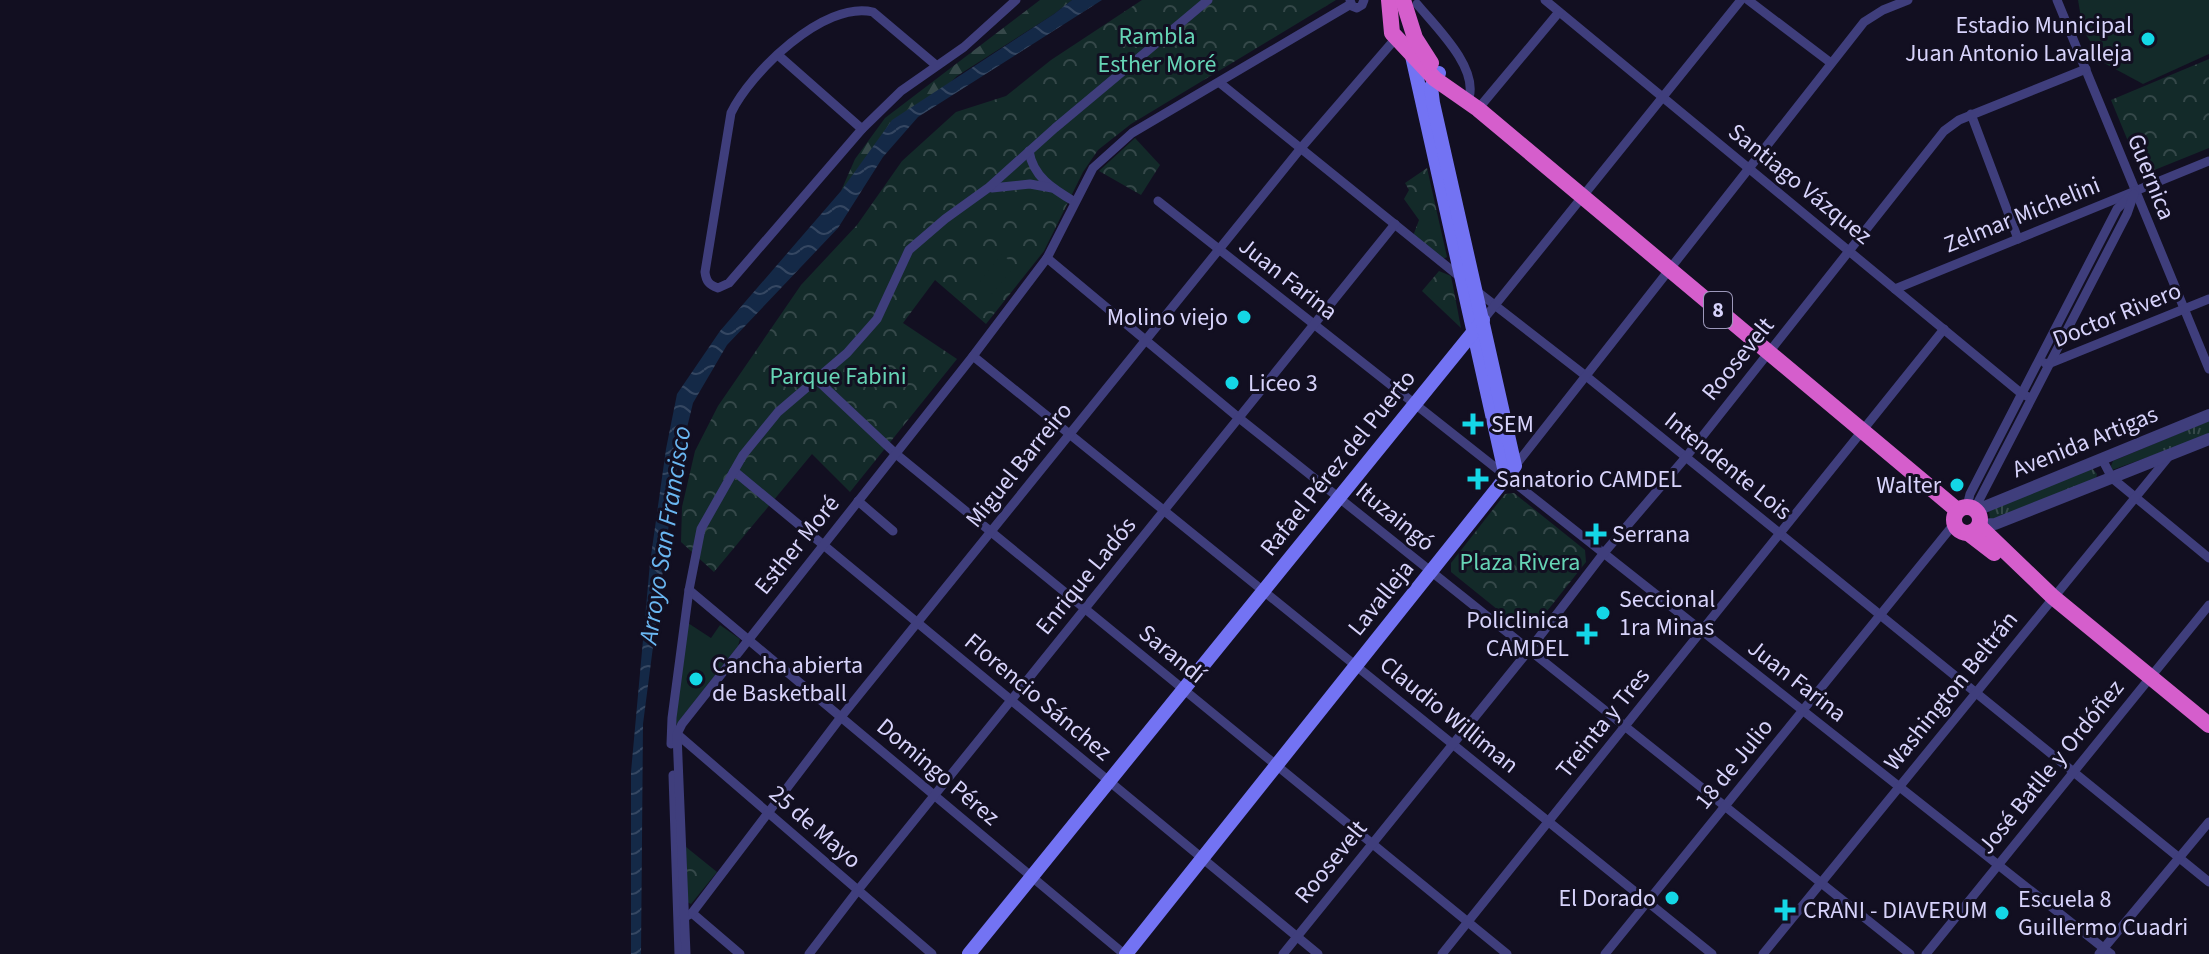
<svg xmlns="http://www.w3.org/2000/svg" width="2209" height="954" font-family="'Source Sans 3',sans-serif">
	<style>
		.grass { fill: url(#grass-tufts) }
		.forest { fill: url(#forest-firs) }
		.park { fill: url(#park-crowns) }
		.pitch { fill: #132a29 }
		.water { fill: url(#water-waves) }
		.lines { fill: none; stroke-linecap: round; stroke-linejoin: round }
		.minor { stroke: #3f3e7c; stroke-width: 9 }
		.tertiary { stroke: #3f3e7c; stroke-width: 12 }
		.secondary { stroke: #7373f3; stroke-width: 14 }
		.trunk { stroke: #d55ecc; stroke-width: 16 }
		.poi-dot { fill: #14d7e6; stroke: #120f21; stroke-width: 3 }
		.labels { text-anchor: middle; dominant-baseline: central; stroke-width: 6; stroke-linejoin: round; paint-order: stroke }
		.shield { fill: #120f21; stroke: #9c98ba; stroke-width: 2 }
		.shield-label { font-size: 22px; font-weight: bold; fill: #d7d3fb }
		.poi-label { font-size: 24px; fill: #d7d3fb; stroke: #120f21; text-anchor: start }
		.park-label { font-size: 24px; fill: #66d5b6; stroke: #120f21 }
		.street-label { font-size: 24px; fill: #d7d3fb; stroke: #120f21 }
		.water-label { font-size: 26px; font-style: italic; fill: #6ab7f2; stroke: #120f21 }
	</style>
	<defs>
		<pattern id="grass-tufts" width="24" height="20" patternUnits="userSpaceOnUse" patternTransform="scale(2)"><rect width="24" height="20" fill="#132a29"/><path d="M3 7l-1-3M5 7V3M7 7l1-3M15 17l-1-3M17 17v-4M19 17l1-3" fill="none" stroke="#354849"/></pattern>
		<pattern id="forest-firs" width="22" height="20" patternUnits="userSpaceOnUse" patternTransform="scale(2)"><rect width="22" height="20" fill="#132a29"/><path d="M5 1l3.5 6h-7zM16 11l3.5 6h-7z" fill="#354849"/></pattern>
		<pattern id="park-crowns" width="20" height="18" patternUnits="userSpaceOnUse" patternTransform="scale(2)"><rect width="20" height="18" fill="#132a29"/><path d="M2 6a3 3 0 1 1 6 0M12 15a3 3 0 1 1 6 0" fill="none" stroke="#354849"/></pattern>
		<pattern id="water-waves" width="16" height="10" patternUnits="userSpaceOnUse" patternTransform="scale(2)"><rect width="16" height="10" fill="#142947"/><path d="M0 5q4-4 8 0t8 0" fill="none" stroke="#354762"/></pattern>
	</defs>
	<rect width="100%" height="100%" fill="#120f21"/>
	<g class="grass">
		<polygon points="2209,421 2209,435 2112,470 2111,466 2113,461"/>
		<polygon points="2091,467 2097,474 2096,479 1993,521 1990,519 1989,510"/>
	</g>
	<polygon class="forest" points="1040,0 1072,0 1054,14 957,76 841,191 855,159 885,118"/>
	<g class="park">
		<polygon points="1142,0 1336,0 1131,124 1098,150 1083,172 1044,251 986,324 935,280 903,323 957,359 850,492 812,454 714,572 681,542 682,507 695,451 718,406 801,285 857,225 902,161 956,112 1006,96 1051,60"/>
		<polygon points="2209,59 2209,148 2142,175 2111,100"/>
		<polygon points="1135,138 1160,165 1141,195 1099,171"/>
		<polygon points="1427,168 1447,257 1441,260 1413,236 1419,220 1404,199 1409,190 1405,183"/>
		<polygon points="1439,271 1451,276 1461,328 1422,291"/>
		<polygon points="1514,493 1585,550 1586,562 1532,630 1523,630 1451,572 1451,563 1505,494"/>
		<polygon points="686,847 717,872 691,904 687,902"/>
	</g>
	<g class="pitch">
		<polygon points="2078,0 2209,0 2209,54 2143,84 2104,63 2083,30"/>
		<polygon points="1002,254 1015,266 992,294 980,281"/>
		<polygon points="688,623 711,638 720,625 740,639 738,646 675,726"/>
	</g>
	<polygon class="water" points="1072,0 1102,0 918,117 883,157 838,228 727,345 693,403 675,477 643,724 641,954 631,954 631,772 650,563 666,449 677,394 720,331 841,191 892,120 1054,14"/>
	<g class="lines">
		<g class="minor">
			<polyline points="1350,0 1352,6 1357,8 1362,5 1364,0"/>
			<polyline points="1545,0 2022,394 2031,398"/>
			<polyline points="1748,0 1831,63"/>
			<polyline points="2057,0 2209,369"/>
			<path d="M1417 4C1436 27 1478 67 1469 98"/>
			<polyline points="778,55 862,129"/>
			<path d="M937 66 873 12C824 0 750 73 731 113L705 272C706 281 709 285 718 288L729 283 862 129 901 91 964 47 1016 0"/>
			<polyline points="1220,83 1460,277"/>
			<polyline points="1478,109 1559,12"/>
			<polyline points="1971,114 2018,239"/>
			<path d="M1029 151C1033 177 1053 189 1075 202"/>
			<polyline points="992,188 1030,184 1052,188"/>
			<polyline points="1158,201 2111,954"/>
			<polyline points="1047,258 1239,418 1910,954"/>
			<polyline points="1474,289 1586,376 2209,882"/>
			<polyline points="1895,289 2209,161"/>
			<polyline points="1483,320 1741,0"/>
			<polyline points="973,356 1712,954"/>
			<polyline points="2045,363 2048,364 2209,299"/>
			<polyline points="816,379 896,454 1507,954"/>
			<polyline points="2102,459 2112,478 2209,558"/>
			<polyline points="1515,466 1864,22 1883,10 1908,0"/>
			<polyline points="734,471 1318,954"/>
			<polyline points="858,501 893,531"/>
			<polyline points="1967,506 1970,494 2117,209 2135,191"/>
			<polyline points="1975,508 2127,214 2134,194"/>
			<polyline points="689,590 1124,954"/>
			<polyline points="677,734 932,954"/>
			<polyline points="671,744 672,718 689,590 701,529 743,455 778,412 847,353 877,319 909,250 945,219 988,188 1055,128 1208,0"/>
			<polyline points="673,775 679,954"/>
			<polyline points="692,913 740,954"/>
			<polyline points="682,919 692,913 841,717 1301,148 1396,38"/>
			<polyline points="686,954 677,734 682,724 973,356 1047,258 1093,168 1132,133 1351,4"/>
			<polyline points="809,954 858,890 1395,224"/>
			<polyline points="1283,954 1530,649 1603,554 1686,457 1944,131 1959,120 2086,69"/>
			<polyline points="1442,954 1944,329"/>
			<polyline points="1605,954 1954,524"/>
			<polyline points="1763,954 2170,455"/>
			<polyline points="1926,954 2209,605"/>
			<polyline points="2099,954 2209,822"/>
		</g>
		<g class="tertiary">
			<polyline points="1977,510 2209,415"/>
			<polyline points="1980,525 1995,524 2209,439"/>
		</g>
		<g class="secondary">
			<polyline points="1412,56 1506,477"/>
			<polyline points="969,954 1483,320"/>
			<polyline points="1126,954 1515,466 1433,103 1431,87 1439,73"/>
		</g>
		<g class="trunk">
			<polyline points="1389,0 1392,33 1435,79 1478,109 1957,510"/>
			<polyline points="1403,0 1415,38 1431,63"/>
			<circle cx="1967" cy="520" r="13"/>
			<polyline points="1979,526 2053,597 2209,725"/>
			<polyline points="1968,533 1994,553"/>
		</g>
	</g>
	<g class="poi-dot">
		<circle cx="2148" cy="39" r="8"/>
		<circle cx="1244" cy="317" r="8"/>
		<circle cx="1232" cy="383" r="8"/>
		<path d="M1469 412h8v8h8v8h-8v8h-8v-8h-8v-8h8z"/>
		<path d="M1474 467h8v8h8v8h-8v8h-8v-8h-8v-8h8z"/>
		<circle cx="1957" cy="485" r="8"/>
		<path d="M1592 522h8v8h8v8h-8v8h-8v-8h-8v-8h8z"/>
		<circle cx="1603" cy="613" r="8"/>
		<path d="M1583 622h8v8h8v8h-8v8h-8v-8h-8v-8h8z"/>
		<circle cx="696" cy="679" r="8"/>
		<circle cx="1672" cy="898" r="8"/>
		<path d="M1781 898h8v8h8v8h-8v8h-8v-8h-8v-8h8z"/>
		<circle cx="2002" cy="913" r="8"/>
	</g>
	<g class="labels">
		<rect class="shield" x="1704" y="292" width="28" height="36" rx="6"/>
		<g class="shield-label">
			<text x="1718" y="310">8</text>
		</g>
		<g class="poi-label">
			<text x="2132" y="25" text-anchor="end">Estadio Municipal<tspan x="2132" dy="28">Juan Antonio Lavalleja</tspan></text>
			<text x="1228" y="317" text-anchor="end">Molino viejo</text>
			<text x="1248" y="383">Liceo 3</text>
			<text x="1491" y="424">SEM</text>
			<text x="1496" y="479">Sanatorio CAMDEL</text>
			<text x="1941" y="485" text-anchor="end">Walter</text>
			<text x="1612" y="534">Serrana</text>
			<text x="1619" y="599">Seccional<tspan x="1619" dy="28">1ra Minas</tspan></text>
			<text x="1569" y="620" text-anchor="end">Policlinica<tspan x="1569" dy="28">CAMDEL</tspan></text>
			<text x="712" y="665">Cancha abierta<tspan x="712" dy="28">de Basketball</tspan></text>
			<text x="1656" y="898" text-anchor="end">El Dorado</text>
			<text x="2018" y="899">Escuela 8<tspan x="2018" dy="28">Guillermo Cuadri</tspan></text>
			<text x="1803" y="910">CRANI - DIAVERUM</text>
		</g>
		<g class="park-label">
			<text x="1157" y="36">Rambla<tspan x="1157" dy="28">Esther Moré</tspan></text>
			<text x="838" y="376">Parque Fabini</text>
			<text x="1520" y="562">Plaza Rivera</text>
		</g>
		<g class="street-label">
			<text transform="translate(2151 177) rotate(68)">Guernica</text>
			<text transform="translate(1800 184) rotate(39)">Santiago Vázquez</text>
			<text transform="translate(2022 215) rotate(-22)">Zelmar Michelini</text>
			<text transform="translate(1288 279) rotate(38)">Juan Farina</text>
			<text transform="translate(2117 315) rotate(-22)">Doctor Rivero</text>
			<text transform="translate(1738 359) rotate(-51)">Roosevelt</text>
			<text transform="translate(2085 442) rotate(-22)">Avenida Artigas</text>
			<text transform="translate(1338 463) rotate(-51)">Rafael Pérez del Puerto</text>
			<text transform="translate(1019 465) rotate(-51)">Miguel Barreiro</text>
			<text transform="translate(1728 466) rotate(39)">Intendente Lois</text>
			<text transform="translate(1395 517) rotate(39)">Ituzaingó</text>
			<text transform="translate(797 545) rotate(-51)">Esther Moré</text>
			<text transform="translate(1086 576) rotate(-51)">Enrique Ladós</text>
			<text transform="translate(1381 598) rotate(-51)">Lavalleja</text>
			<text transform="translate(1172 654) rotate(39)">Sarandí</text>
			<text transform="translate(1797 681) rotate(38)">Juan Farina</text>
			<text transform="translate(1951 691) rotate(-51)">Washington Beltrán</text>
			<text transform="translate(1038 697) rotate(40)">Florencio Sánchez</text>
			<text transform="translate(1449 715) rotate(39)">Claudio Williman</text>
			<text transform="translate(1603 723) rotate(-51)">Treinta y Tres</text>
			<text transform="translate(1734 764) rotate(-51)">18 de Julio</text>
			<text transform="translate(2051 767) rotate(-51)">José Batlle y Ordóñez</text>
			<text transform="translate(938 772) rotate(40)">Domingo Pérez</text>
			<text transform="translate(815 827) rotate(41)">25 de Mayo</text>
			<text transform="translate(1331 862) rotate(-51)">Roosevelt</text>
		</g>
		<g class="water-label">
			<text transform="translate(665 535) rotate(-81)">Arroyo San Francisco</text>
		</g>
	</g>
</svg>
